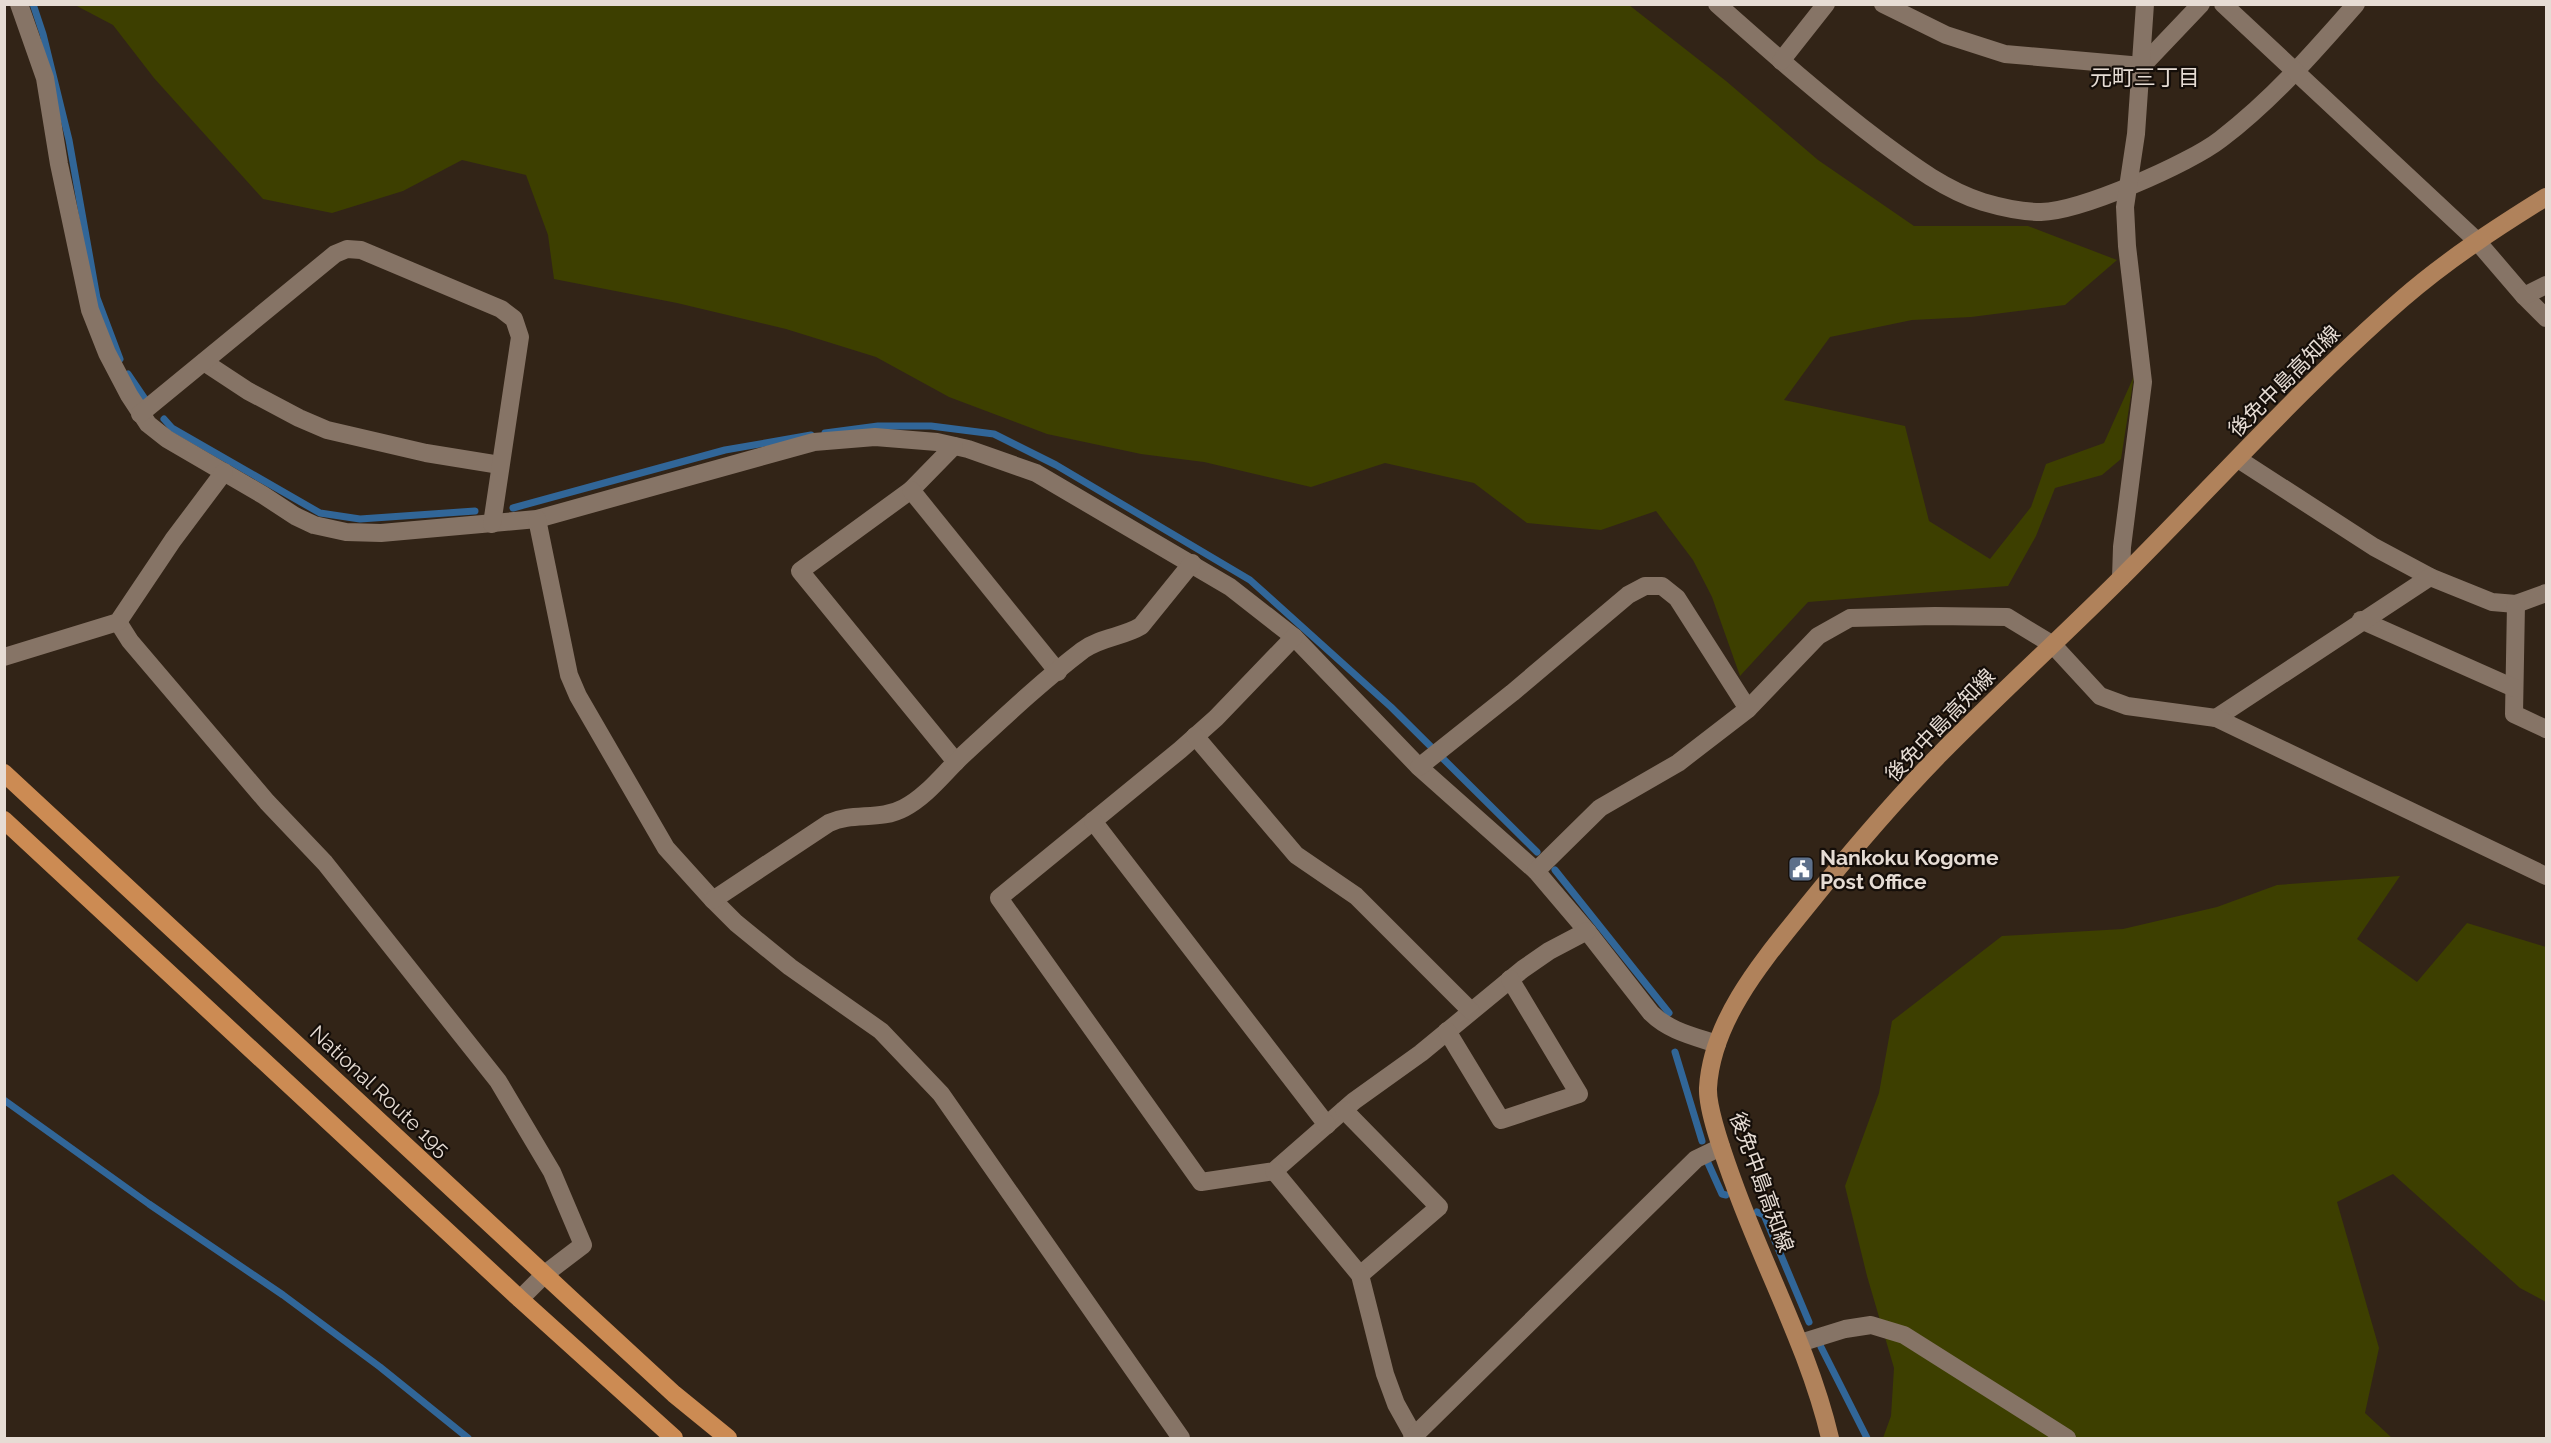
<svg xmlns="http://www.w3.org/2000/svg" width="2551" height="1443" font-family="Raleway,'Noto Sans JP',sans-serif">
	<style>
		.green { fill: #3d3f00 }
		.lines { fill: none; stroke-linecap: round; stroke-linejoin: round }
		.stream { stroke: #316698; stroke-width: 7 }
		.minor { stroke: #867466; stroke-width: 18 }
		.major { stroke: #b0825b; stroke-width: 18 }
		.highway { stroke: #cc8b53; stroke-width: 18 }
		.labels { text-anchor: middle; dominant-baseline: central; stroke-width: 4.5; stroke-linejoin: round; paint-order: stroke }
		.street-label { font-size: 21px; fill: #e6dcd4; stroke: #150e09 }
		.poi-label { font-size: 21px; font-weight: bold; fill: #e6dcd4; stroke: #150e09; text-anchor: start }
		.neighbourhood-label { font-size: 22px; fill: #e6dcd4; stroke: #150e09 }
	</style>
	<rect width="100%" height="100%" fill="#322417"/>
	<g class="green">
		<polygon points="75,5 1629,5 1726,81 1818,160 1914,226 2028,226 2117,260 2065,305 1971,317 1912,320 1830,337 1784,400 1905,426 1929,521 1990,559 2031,507 2046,464 2104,443 2134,376 2121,459 2102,475 2055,488 2036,536 2008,586 1808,602 1740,676 1712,597 1693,560 1656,511 1601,530 1527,523 1474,483 1385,463 1311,487 1204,462 1141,454 1047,434 949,397 876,357 786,329 677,303 554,279 548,235 526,175 462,160 403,191 332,213 263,199 154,78 113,25"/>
		<polygon points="2400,876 2357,939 2417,982 2467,923 2546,947 2546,1302 2520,1288 2393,1174 2337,1202 2379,1348 2365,1413 2392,1438 1883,1438 1891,1416 1894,1368 1867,1276 1845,1186 1879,1093 1892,1021 2002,936 2123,929 2217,907 2277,885"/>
	</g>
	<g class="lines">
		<g class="stream">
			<polyline points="33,4 43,34 69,140 97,298 120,359"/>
			<polyline points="128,374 145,399"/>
			<polyline points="164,419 172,428 320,513 360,519 475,511"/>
			<polyline points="825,433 878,426 931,426 994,434 1056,465 1250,580 1391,707 1537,852"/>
			<polyline points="513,508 725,450 811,435"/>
			<polyline points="1555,870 1669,1013"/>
			<polyline points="1675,1052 1702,1141"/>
			<polyline points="4,1100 149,1204 283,1295 380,1367 468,1438"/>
			<polyline points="1708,1163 1722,1194 1726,1195"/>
			<polyline points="1757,1212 1764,1215 1809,1322"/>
			<polyline points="1821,1347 1867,1438"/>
		</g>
		<g class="minor">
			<path d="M19 4 45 78 59 164 90 310 107 353 129 395 148 424 167 439 263 495 295 516 314 525 346 532 381 533 537 519 814 442 875 437 937 442 968 449 1036 473 1230 587 1294 637 1419 767 1536 871 1587 931 1651 1013C1669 1031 1693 1036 1717 1044"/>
			<path d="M1717 4C1771 52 1824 99 1881 142 1912 165 1945 190 1983 202 2000 207 2023 212 2041 212 2081 211 2189 164 2221 139 2272 100 2314 52 2356 4"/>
			<polyline points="1883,4 1946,35 2005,54 2142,66 2201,4"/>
			<polyline points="2223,4 2476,240 2524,296 2546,318"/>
			<polyline points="1781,61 1826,4"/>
			<polyline points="2524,296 2546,285"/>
			<polyline points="204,362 248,391 299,418 327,430 426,453 500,465"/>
			<polyline points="140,414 335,254 347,249 361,250 501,309 514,319 520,337 492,524"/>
			<polyline points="954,446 911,490 800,571 956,762"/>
			<polyline points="2238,459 2374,547 2430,577 2492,602 2516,604 2546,593"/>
			<polyline points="911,490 1058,672"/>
			<polyline points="537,519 569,675 578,696 666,848 713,900 736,923 790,967 881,1031 941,1094 1181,1438"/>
			<polyline points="2121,578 2122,547 2143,382 2127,246 2125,207 2136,134 2145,4"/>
			<polyline points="2516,604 2514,714 2546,729"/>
			<polyline points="2361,620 2514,688"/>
			<polyline points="118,622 130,641 267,802 325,863 498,1081 552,1172 583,1245 545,1274 520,1299"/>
			<polyline points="1294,637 1216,718 1180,750 999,898 1201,1182 1274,1171 1354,1101 1421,1053 1523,969 1549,951 1587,931"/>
			<polyline points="4,657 118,622 173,540 224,472"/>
			<polyline points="2216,718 2430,577"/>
			<polyline points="1195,736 1296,855 1356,896 1471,1011"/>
			<polyline points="1419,767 1512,693 1628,595 1645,586 1662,586 1677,598 1748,709"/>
			<polyline points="1093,821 1327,1125"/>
			<polyline points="1536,871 1600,808 1678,763 1748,709 1818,636 1850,618 1935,616 2007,617 2053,645 2100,696 2127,706 2216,718 2546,876"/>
			<path d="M713 900 829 823C853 812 880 821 904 808 927 796 944 773 962 756 1001 720 1041 682 1083 650 1101 637 1123 637 1141 626L1192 563"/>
			<polyline points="1447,1031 1501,1120 1579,1094 1510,979"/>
			<polyline points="1344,1110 1439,1207 1360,1275"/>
			<polyline points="1274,1171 1360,1275 1385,1374 1396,1404 1415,1438"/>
			<polyline points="1800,1343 1845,1329 1871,1325 1904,1335 2067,1438"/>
			<polyline points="1412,1438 1696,1159 1721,1147"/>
		</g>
		<path class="major" d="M1830 1438C1809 1349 1764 1268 1733 1181 1725 1159 1707 1111 1708 1088 1712 1018 1766 957 1807 906 1849 854 1893 802 1940 754 1999 694 2061 638 2120 579 2214 485 2302 386 2402 299 2447 260 2496 228 2546 197"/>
		<g class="highway">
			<polyline points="4,773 572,1300 674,1394 728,1438"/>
			<polyline points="4,820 520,1299 674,1438"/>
		</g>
	</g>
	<defs>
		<symbol id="civic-square" viewBox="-11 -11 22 22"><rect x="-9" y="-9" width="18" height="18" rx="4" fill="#5c6f8a" stroke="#150e09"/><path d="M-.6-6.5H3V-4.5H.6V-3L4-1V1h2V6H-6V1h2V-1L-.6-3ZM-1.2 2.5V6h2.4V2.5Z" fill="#fff"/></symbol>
	</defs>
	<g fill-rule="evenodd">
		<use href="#civic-square" x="1786" y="854" width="30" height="30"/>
	</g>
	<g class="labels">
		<g class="street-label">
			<text transform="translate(2284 381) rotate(-45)">後免中島高知線</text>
			<text transform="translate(1940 725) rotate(-46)">後免中島高知線</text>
			<text transform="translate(380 1091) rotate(43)">National Route 195</text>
			<text transform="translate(1762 1182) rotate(70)">後免中島高知線</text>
		</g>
		<g class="poi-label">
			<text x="1820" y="857">Nankoku Kogome<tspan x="1820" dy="24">Post Office</tspan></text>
		</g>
		<g class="neighbourhood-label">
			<text x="2145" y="77">元町三丁目</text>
		</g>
	</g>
	<rect width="2551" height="1443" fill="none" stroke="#e6dcd4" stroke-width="12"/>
</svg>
